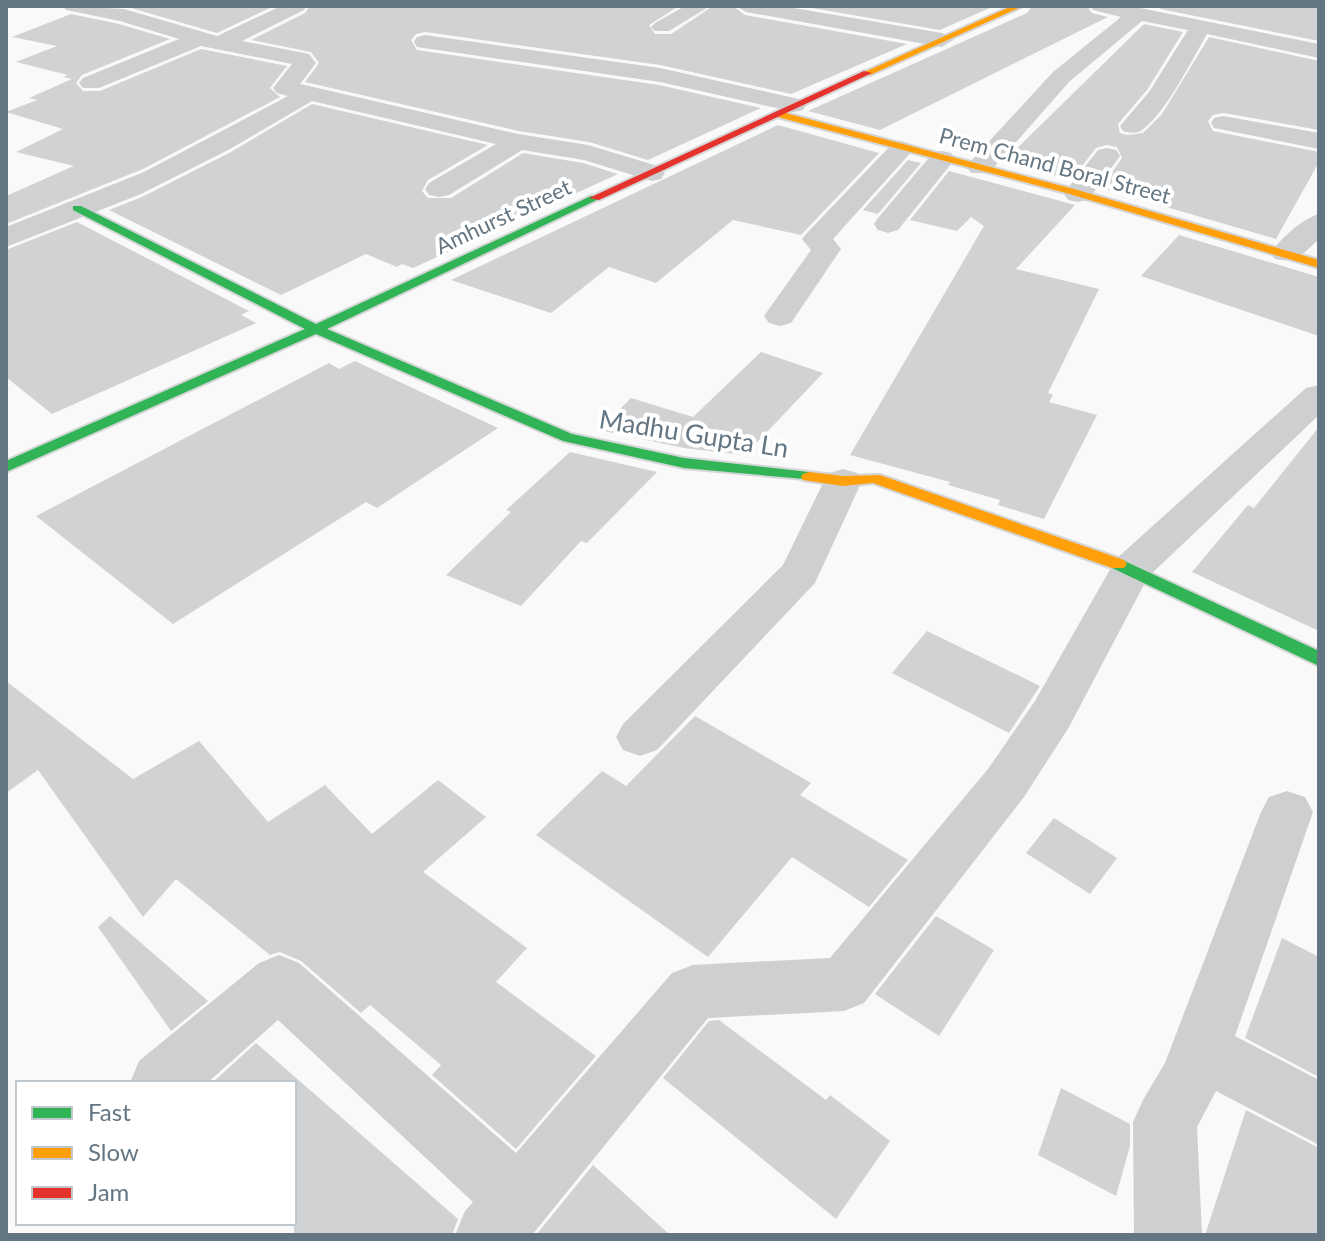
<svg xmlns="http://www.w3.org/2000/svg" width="1325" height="1241" font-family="Lato,sans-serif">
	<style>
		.building { fill: #d0d2d3 }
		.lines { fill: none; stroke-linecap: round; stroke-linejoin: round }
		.fast-casing { stroke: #d5d6d7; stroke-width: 4 }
		.slow-casing { stroke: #d5d6d7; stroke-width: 4 }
		.jam-casing { stroke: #d5d6d7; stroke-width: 4 }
		.street { fill: #cecfd0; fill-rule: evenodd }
		.fast { fill: #30b455; fill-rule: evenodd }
		.slow { fill: #ff9f0a; fill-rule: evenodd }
		.jam { fill: #e5322d; fill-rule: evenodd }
		.labels { text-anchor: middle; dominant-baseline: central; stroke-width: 8; stroke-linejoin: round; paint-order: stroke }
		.far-street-label { font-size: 22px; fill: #657683; stroke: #fff }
		.street-label { font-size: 26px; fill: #657683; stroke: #fff }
	</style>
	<rect width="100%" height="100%" fill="#f9f9f9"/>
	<g class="building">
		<polygon points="124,6 274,6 217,33"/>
		<polygon points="310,6 679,6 649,25 655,34 671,34 713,6 733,6 745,15 907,44 791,94 660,65 425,32 416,34 411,40 417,50 659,85 761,108 648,160 589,142 519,131 305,82 319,63 311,52 251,40 305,13"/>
		<polygon points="800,6 994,6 940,30"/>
		<polygon points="1032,6 1087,6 1092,13 1108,17 880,130 808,111 1027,13"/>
		<polygon points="1163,6 1319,6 1319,41 1160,9"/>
		<polygon points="71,14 119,24 170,39 82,75 76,83 83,91 100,91 201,49 287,66 270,88 280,97 143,169 6,224 6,196 74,166 16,152 63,129 6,112 37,100 29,98 72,79 63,77 68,75 16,62 57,46 12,37"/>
		<polygon points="1144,24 1183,32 1147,90 1118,124 1120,133 1127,135 1143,133 1162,114 1209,37 1319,61 1319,130 1224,113 1213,115 1208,121 1213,131 1319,152 1319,162 1276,239 1101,188 1122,158 1117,147 1106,145 1096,148 1071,180 1003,162"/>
		<polygon points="312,104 488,145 428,180 422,191 428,198 451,198 523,153 583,163 618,174 413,268 402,264 397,267 366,254 281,295 109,210 142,197 231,152"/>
		<polygon points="778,125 879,153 801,235 733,220 656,283 609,267 551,313 451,280"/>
		<polygon points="908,160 921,163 878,214 863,210"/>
		<polygon points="949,171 1075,205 1016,269 1099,289 1048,393 1053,395 1049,402 1097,415 1044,519 998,505 1000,500 948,485 950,482 850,455 984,226 971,217 957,231 910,220"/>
		<polygon points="77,222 249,311 241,315 256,323 52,414 6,377 6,250"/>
		<polygon points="1179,235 1319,277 1319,336 1141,276"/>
		<polygon points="761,352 823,373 745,455 684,448 599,430 631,398 693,417"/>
		<polygon points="355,361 498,428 377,508 366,502 173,624 36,516 329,363 339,369"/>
		<polygon points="1319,427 1319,631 1192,572 1248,505 1254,508"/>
		<polygon points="570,452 657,472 587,543 581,541 521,606 446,575 511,512 506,510"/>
		<polygon points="927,631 1040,686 1009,733 892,673"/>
		<polygon points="6,681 133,779 199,741 268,822 325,785 372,834 438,780 486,817 423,872 527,948 496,982 596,1056 516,1149 432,1075 441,1065 370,1005 361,1013 301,961 280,952 270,955 176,879 143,917 38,770 6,793"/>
		<polygon points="695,716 811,783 800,795 908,860 869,907 792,857 708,957 536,835 602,771 626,786"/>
		<polygon points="1054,818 1117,858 1090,894 1026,853"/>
		<polygon points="110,916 208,1001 171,1031 98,927"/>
		<polygon points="936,916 994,950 939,1036 875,994"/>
		<polygon points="1282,938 1319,957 1319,1077 1245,1038"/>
		<polygon points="719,1020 826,1100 830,1095 890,1141 836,1219 663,1078 709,1021"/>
		<polygon points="256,1043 458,1219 452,1235 294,1235 294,1083 212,1083"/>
		<polygon points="1061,1088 1130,1124 1130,1146 1116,1196 1038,1155"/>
		<polygon points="1246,1110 1319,1148 1319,1235 1205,1235"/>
		<polygon points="593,1165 670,1235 536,1235"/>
	</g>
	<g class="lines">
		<defs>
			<g id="fast">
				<polygon points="591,196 601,198 327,329 572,434 684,458 809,472 815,474 817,477 815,480 684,468 563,441 316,334 6,472 6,461 305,329 73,210 73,206 81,206 316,324"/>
				<polygon points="1118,558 1319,651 1319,666 1112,568 1109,564"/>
			</g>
			<g id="slow">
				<polygon points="1012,6 1023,6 870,75 862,73"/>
				<polygon points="778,111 1074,189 1319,260 1319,268 1066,193 774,116 773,114"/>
				<polygon points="809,472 843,476 880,475 1124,560 1127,564 1124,568 1112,568 873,483 843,486 803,480 801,477 803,474"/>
			</g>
			<polygon id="jam" points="864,71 872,73 599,200 589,198"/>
		</defs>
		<use href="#fast" class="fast-casing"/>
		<use href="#slow" class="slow-casing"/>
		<use href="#jam" class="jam-casing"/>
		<g class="street">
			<polygon points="63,6 124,9 217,36 281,6 307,6 304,10 242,41 309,54 316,63 300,84 518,134 588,145 661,167 665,173 661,179 652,181 584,160 522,150 449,195 439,197 429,195 425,189 429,183 496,144 312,101 230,149 141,194 6,247 6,227 144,172 288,96 277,93 273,88 292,64 201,46 99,88 83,88 79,83 83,78 179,39 120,21 66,10"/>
			<polygon points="685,6 710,6 669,31 655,31 651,27 655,23"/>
			<polygon points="736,6 782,6 942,33 953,40 942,47 746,12"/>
			<path d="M1090 6H1130L1319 44V58L1207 34C1192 60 1165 114 1142 130 1136 134 1129 133 1123 131L1120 126 1149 92 1188 30 1142 21 1069 82 989 173H971L967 167 971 161 1053 72 1121 17 1093 10Z"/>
			<polygon points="425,35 660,68 803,100 806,105 803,110 794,112 660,82 417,47 414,42 417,37"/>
			<polygon points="1223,116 1319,133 1319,149 1214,128 1211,123 1214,118"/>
			<polygon points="901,141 910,144 914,149 833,239 841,249 791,323 780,326 769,323 764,316 811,250 802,239 807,233 892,144"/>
			<polygon points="1107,148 1116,150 1120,156 1088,200 1078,202 1068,200 1064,194 1068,188 1098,150"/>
			<polygon points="942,151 951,153 955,159 898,230 888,233 878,230 874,224 878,218 933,153"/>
			<path d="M1319 214V239C1305 252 1296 264 1275 259L1271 253C1281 238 1302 219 1319 214Z"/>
			<polygon points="1319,385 1319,415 1148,577 1069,727 1024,797 864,1003 844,1011 708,1018 532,1235 455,1235 465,1211 473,1202 278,1020 207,1083 130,1083 139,1061 259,963 279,955 299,963 516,1153 672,973 693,965 830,958 988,769 1035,701 1116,559 1306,388"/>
			<polygon points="843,469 857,473 862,481 815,583 657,750 640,756 623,750 616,737 623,724 783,565 824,481 829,473"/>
			<polygon points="1287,791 1305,797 1313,812 1235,1036 1319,1080 1319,1145 1216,1091 1197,1127 1202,1235 1134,1235 1133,1122 1143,1100 1165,1063 1261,812 1269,797"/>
		</g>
		<use href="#fast" class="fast"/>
		<use href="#slow" class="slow"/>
		<use href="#jam" class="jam"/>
	</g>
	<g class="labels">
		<g class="far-street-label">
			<text transform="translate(1055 165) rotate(15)">Prem Chand Boral Street</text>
			<text transform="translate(503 216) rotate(-25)">Amhurst Street</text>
		</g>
		<g class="street-label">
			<text transform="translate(694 433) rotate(9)">Madhu Gupta Ln</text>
		</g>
	</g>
	<rect width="1325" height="1241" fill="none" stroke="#657683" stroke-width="16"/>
	<rect x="16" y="1081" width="280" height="144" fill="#ffffff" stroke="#c1c8cd" stroke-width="2"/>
	<rect x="32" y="1107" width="40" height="12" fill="#30b455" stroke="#c1c8cd" stroke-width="2"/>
	<text x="88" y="1121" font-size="24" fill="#657683">Fast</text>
	<rect x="32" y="1147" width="40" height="12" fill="#ff9f0a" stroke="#c1c8cd" stroke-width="2"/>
	<text x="88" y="1161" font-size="24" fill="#657683">Slow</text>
	<rect x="32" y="1187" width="40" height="12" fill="#e5322d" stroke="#c1c8cd" stroke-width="2"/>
	<text x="88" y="1201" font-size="24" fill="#657683">Jam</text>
</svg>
